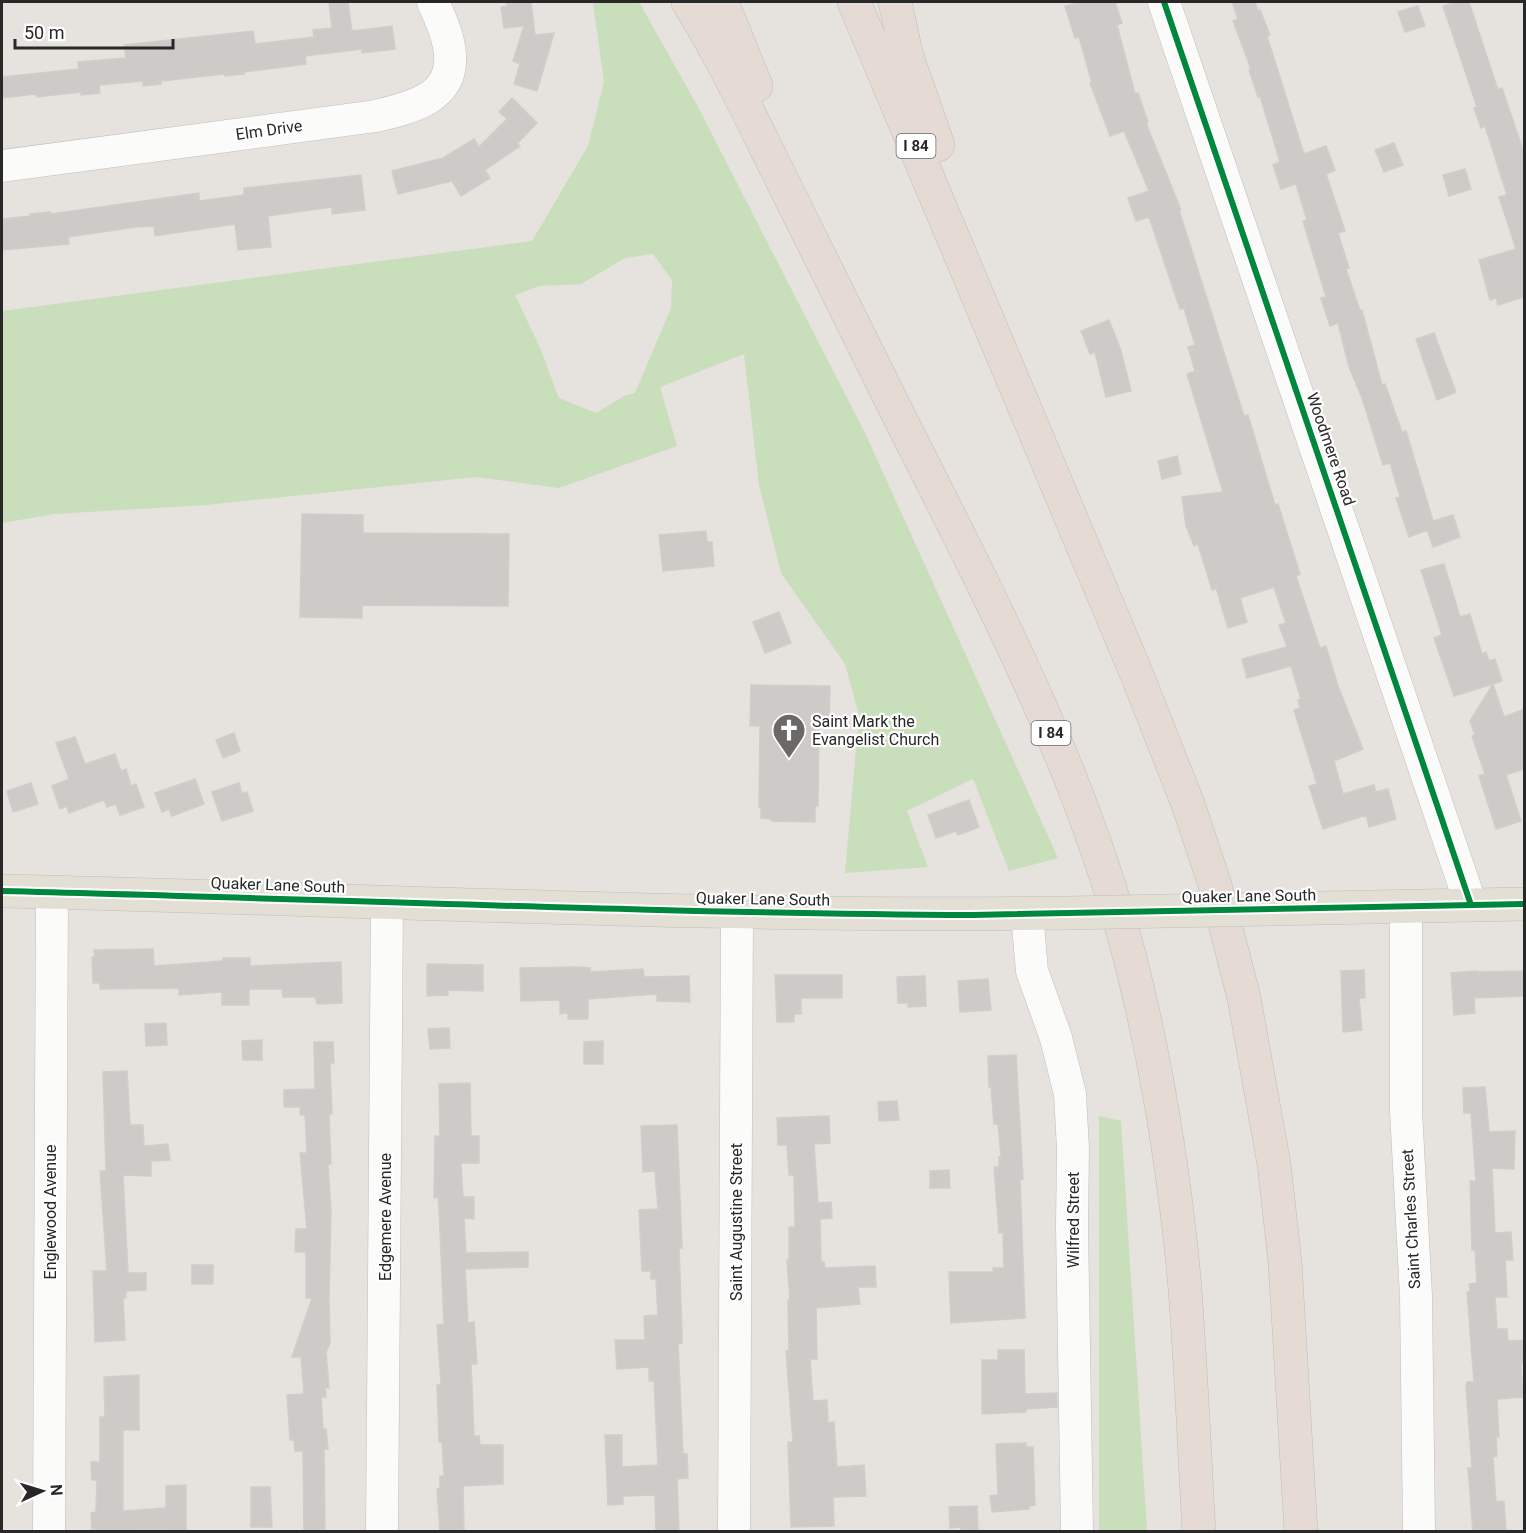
<svg xmlns="http://www.w3.org/2000/svg" width="1526" height="1533" font-family="Roboto,sans-serif">
	<style>
		.green { fill: #c9deba; fill-rule: evenodd }
		.building { fill: #cdcac7; stroke: #d1ceca; stroke-width: 1.5 }
		.lines { fill: none; stroke-linecap: round; stroke-linejoin: round }
		.minor-casing { stroke: #c0bebf; stroke-width: 33 }
		.major-casing { stroke: #bfbdbc; stroke-width: 34 }
		.highway-casing { stroke: #bfbdbc; stroke-width: 34 }
		.minor { stroke: #fbfbfa; stroke-width: 32 }
		.major { stroke: #e3dfd5; stroke-width: 33 }
		.highway { stroke: #e5dbd4; stroke-width: 33 }
		.major-bridge-casing { stroke: #bfbdbc; stroke-width: 34; stroke-linecap: butt }
		.major-bridge { stroke: #e3dfd5; stroke-width: 33 }
		.cycleway-casing { stroke: #fff; stroke-width: 10 }
		.cycleway { stroke: #00873e; stroke-width: 6 }
		.labels { text-anchor: middle; dominant-baseline: central; stroke-width: 4.5; stroke-linejoin: round; paint-order: stroke }
		.shield { fill: #fff; stroke: #686868; stroke-width: 1.5 }
		.shield-label { font-size: 15px; font-weight: bold; fill: #282828 }
		.street-label { font-size: 16px; fill: #282828; stroke: #fff }
		.poi-label { font-size: 16px; fill: #282828; stroke: #fff; text-anchor: start }
	</style>
	<rect width="100%" height="100%" fill="#e6e2de"/>
	<g class="green">
		<path d="M593 2H639L698 107 865 433 1058 858 1009 871 973 779 907 811 928 867 845 873 859 715 845 664 781 573 759 485 744 354 660 387 677 446 559 488 476 477 206 505 54 514 2 523V311L532 241 588 146 604 82ZM653 254 672 280 671 308 635 393 624 396 596 413 559 398 540 348 515 295 539 286 581 284 625 258Z"/>
		<polygon points="1099,1116 1121,1121 1147,1531 1099,1531"/>
	</g>
	<g class="building">
		<polygon points="329,2 348,2 352,31 392,26 395,49 362,53 362,49 305,56 306,64 244,72 244,74 225,76 224,74 161,81 161,84 143,86 143,81 99,85 100,93 81,95 81,92 37,97 35,94 2,98 2,77 79,69 78,62 126,58 124,45 253,31 255,44 314,37 313,30 332,28"/>
		<polygon points="506,2 531,2 535,35 554,33 537,91 514,84 520,64 513,61 524,26 504,28 501,7 507,6"/>
		<polygon points="1081,2 1115,2 1122,23 1117,25 1135,94 1138,93 1148,122 1146,123 1181,210 1179,210 1244,416 1248,415 1275,505 1278,504 1300,574 1296,576 1320,648 1326,646 1338,686 1363,749 1334,761 1343,794 1374,785 1376,792 1388,789 1396,819 1369,827 1366,815 1323,829 1309,786 1317,784 1294,710 1300,708 1298,700 1301,699 1291,666 1247,678 1242,659 1287,647 1279,625 1286,623 1274,587 1240,598 1247,622 1228,628 1216,588 1212,590 1198,544 1194,546 1186,526 1182,497 1223,492 1187,374 1195,371 1188,347 1195,345 1184,308 1180,309 1149,217 1136,221 1128,198 1149,191 1124,131 1110,136 1090,83 1092,83 1079,37 1075,38 1065,6"/>
		<polygon points="1232,2 1255,2 1258,11 1260,10 1270,35 1267,36 1304,154 1326,146 1335,170 1326,174 1345,231 1338,233 1349,268 1346,269 1360,311 1362,310 1382,385 1385,384 1402,432 1406,431 1433,521 1453,515 1460,537 1433,547 1427,530 1409,537 1396,498 1400,497 1390,463 1383,465 1362,398 1349,367 1338,323 1330,326 1321,298 1326,297 1303,221 1307,220 1296,184 1281,189 1273,165 1280,162 1260,96 1258,97 1249,70 1251,69 1233,21 1238,19"/>
		<polygon points="1457,2 1469,2 1498,90 1502,88 1524,153 1524,297 1498,305 1496,298 1490,300 1479,260 1516,249 1499,197 1507,195 1485,126 1481,128 1474,108 1477,107 1443,6"/>
		<polygon points="1418,6 1425,26 1405,32 1398,12"/>
		<polygon points="512,98 537,123 517,144 520,146 485,170 490,178 461,196 452,181 398,194 392,171 443,158 474,139 479,147 507,119 499,112"/>
		<polygon points="1394,143 1403,165 1384,172 1375,150"/>
		<polygon points="1465,169 1471,189 1449,196 1443,175"/>
		<polygon points="361,175 365,210 332,214 332,207 268,216 271,247 238,250 235,224 155,236 154,226 136,227 68,237 69,244 2,250 2,219 31,216 30,214 50,212 51,214 199,193 199,201 244,195 244,188"/>
		<polygon points="1109,320 1121,351 1131,391 1106,397 1095,352 1090,354 1081,331"/>
		<polygon points="1434,333 1456,392 1437,400 1416,339"/>
		<polygon points="1177,456 1181,474 1162,479 1158,461"/>
		<polygon points="302,514 363,515 363,533 509,534 508,606 362,605 362,618 300,617"/>
		<polygon points="706,531 707,542 712,542 714,566 663,571 659,535"/>
		<polygon points="1444,564 1460,617 1470,614 1482,654 1486,652 1489,661 1495,659 1502,681 1493,684 1504,717 1524,709 1524,769 1506,775 1521,821 1496,829 1479,776 1485,774 1472,736 1475,735 1470,721 1493,684 1454,696 1434,638 1442,635 1421,570"/>
		<polygon points="779,612 791,643 765,653 753,622"/>
		<polygon points="751,685 830,686 829,726 819,725 818,806 815,806 815,822 771,821 771,819 761,818 761,807 759,807 760,726 750,726"/>
		<polygon points="234,733 240,751 223,758 216,740"/>
		<polygon points="75,737 85,764 115,754 121,771 126,769 131,786 136,784 144,807 120,815 116,804 107,807 104,800 69,813 67,806 60,809 52,786 69,779 56,743"/>
		<polygon points="195,779 204,804 172,816 169,809 162,812 155,793"/>
		<polygon points="31,783 38,804 13,812 7,791"/>
		<polygon points="239,783 242,794 247,792 253,811 222,821 212,792"/>
		<polygon points="969,800 979,827 958,835 956,831 936,838 928,815"/>
		<polygon points="153,949 154,966 223,961 223,958 250,958 250,966 341,962 342,1003 317,1004 315,997 283,997 282,989 249,989 249,1005 222,1005 222,992 179,995 179,988 100,989 100,983 93,983 92,957 95,957 94,950"/>
		<polygon points="427,964 483,965 483,991 448,990 448,995 427,996"/>
		<polygon points="576,967 590,968 590,972 643,969 644,977 689,976 690,1002 657,1001 657,994 588,999 588,1019 568,1019 568,1013 560,1014 560,1000 521,1001 520,968"/>
		<polygon points="1364,970 1365,998 1359,998 1362,1030 1343,1032 1341,971"/>
		<polygon points="1477,971 1477,972 1524,971 1524,996 1474,998 1475,1013 1454,1015 1451,973"/>
		<polygon points="775,975 842,975 842,998 801,998 801,1014 794,1014 794,1022 777,1022"/>
		<polygon points="925,976 926,1006 908,1007 908,1003 898,1003 897,977"/>
		<polygon points="988,979 991,1010 960,1012 958,981"/>
		<polygon points="166,1023 167,1045 146,1046 145,1024"/>
		<polygon points="449,1028 450,1048 430,1049 428,1029"/>
		<polygon points="262,1040 262,1060 243,1060 242,1041"/>
		<polygon points="603,1041 603,1064 584,1064 584,1042"/>
		<polygon points="314,1042 333,1042 334,1063 330,1063 332,1114 329,1114 331,1164 328,1164 331,1210 329,1298 330,1343 326,1352 329,1388 325,1388 326,1397 321,1397 323,1429 326,1429 328,1449 324,1449 325,1532 304,1532 303,1451 295,1451 294,1440 290,1440 287,1395 304,1394 301,1357 292,1357 312,1298 306,1298 306,1252 295,1252 296,1229 307,1229 300,1153 307,1153 305,1115 300,1115 300,1107 284,1107 284,1090 315,1089"/>
		<polygon points="1016,1055 1023,1179 1020,1179 1025,1318 951,1323 949,1272 994,1272 993,1268 1004,1268 1003,1232 999,1233 994,1167 999,1167 999,1157 1001,1157 998,1124 994,1124 991,1087 989,1087 988,1056"/>
		<polygon points="127,1071 130,1125 143,1125 144,1146 168,1144 170,1160 151,1161 151,1176 123,1175 128,1273 146,1273 146,1290 126,1291 126,1298 123,1298 125,1340 95,1342 93,1271 107,1271 100,1171 106,1171 103,1072"/>
		<polygon points="470,1083 471,1136 479,1136 479,1163 461,1163 463,1197 474,1197 474,1219 464,1218 466,1253 528,1252 528,1267 465,1269 468,1323 474,1322 477,1364 471,1364 474,1436 479,1436 480,1445 503,1445 503,1484 463,1486 464,1532 440,1532 437,1489 440,1488 440,1476 444,1476 442,1442 439,1442 437,1385 441,1385 437,1325 444,1324 439,1209 438,1197 434,1198 435,1136 440,1136 439,1084"/>
		<polygon points="1485,1087 1489,1132 1515,1131 1514,1169 1492,1168 1495,1233 1511,1232 1513,1260 1505,1260 1507,1297 1495,1297 1497,1329 1507,1329 1508,1341 1522,1340 1524,1363 1521,1363 1523,1397 1497,1399 1499,1437 1496,1437 1497,1456 1493,1457 1496,1502 1504,1501 1506,1532 1473,1532 1468,1468 1472,1468 1466,1386 1467,1382 1474,1382 1467,1292 1470,1292 1469,1284 1477,1283 1475,1250 1472,1250 1470,1181 1476,1181 1471,1113 1464,1113 1463,1088"/>
		<polygon points="897,1101 899,1120 879,1121 878,1102"/>
		<polygon points="829,1116 830,1143 814,1144 818,1203 831,1202 832,1218 820,1219 821,1262 824,1262 825,1268 875,1266 876,1287 858,1287 860,1304 816,1308 817,1359 810,1359 813,1401 827,1400 828,1423 834,1422 837,1467 864,1465 866,1496 833,1497 834,1526 791,1527 788,1442 793,1442 786,1351 789,1351 788,1300 790,1300 787,1260 789,1260 789,1227 795,1227 794,1175 789,1175 787,1145 778,1145 777,1118"/>
		<polygon points="677,1125 682,1248 679,1248 682,1333 682,1343 678,1343 683,1454 687,1454 688,1478 677,1479 679,1532 656,1532 655,1495 623,1496 623,1504 608,1505 605,1435 622,1435 622,1467 658,1465 654,1381 649,1381 649,1367 617,1369 615,1340 645,1340 644,1316 658,1315 656,1279 651,1279 651,1271 642,1271 639,1210 658,1209 655,1171 643,1172 641,1126"/>
		<polygon points="949,1170 950,1188 930,1188 930,1171"/>
		<rect x="192" y="1265" width="21" height="19"/>
		<polygon points="998,1350 1024,1350 1025,1394 1057,1393 1057,1407 1026,1409 1026,1412 982,1414 982,1360 998,1360"/>
		<polygon points="139,1375 139,1430 123,1430 123,1511 166,1508 166,1486 186,1485 186,1532 165,1532 165,1529 96,1532 96,1529 92,1529 91,1513 96,1512 97,1480 92,1480 91,1462 100,1462 100,1417 105,1417 104,1377"/>
		<polygon points="1026,1443 1026,1447 1033,1447 1035,1505 1029,1506 1029,1509 992,1512 990,1496 998,1495 996,1444"/>
		<polygon points="251,1487 270,1487 272,1527 251,1527"/>
		<polygon points="977,1506 978,1532 961,1532 961,1527 950,1528 949,1507"/>
	</g>
	<g class="lines">
		<defs>
			<g id="minor">
				<polyline points="1164,2 1471,905"/>
				<path d="M2 166 376 116C409 108 453 99 450 55 449 36 440 18 433 2"/>
				<polyline points="1406,907 1406,1111 1416,1296 1419,1532"/>
				<polyline points="1027,914 1032,971 1056,1038 1070,1094 1073,1149 1072,1226 1077,1532"/>
				<polyline points="49,1532 52,892"/>
				<polyline points="382,1532 387,903"/>
				<polyline points="734,1532 737,913"/>
			</g>
			<g id="major">
				<path d="M2 891C357 899 712 918 1068 913"/>
				<polyline points="1267,909 1524,904"/>
			</g>
			<g id="highway">
				<path d="M688 2C721 55 748 112 776 168 811 240 847 311 882 382 975 570 1079 757 1131 962 1157 1065 1174 1171 1184 1277 1191 1362 1194 1447 1199 1532"/>
				<polyline points="722,2 756,86"/>
				<polyline points="854,2 1137,675 1188,804 1215,885 1244,998 1274,1164 1285,1262 1301,1532"/>
				<polyline points="895,2 907,57 938,145"/>
			</g>
		</defs>
		<use href="#minor" class="minor-casing"/>
		<use href="#major" class="major-casing"/>
		<use href="#highway" class="highway-casing"/>
		<use href="#minor" class="minor"/>
		<use href="#major" class="major"/>
		<use href="#highway" class="highway"/>
		<defs>
			<polyline id="major-bridge" points="1068,913 1267,909"/>
		</defs>
		<use href="#major-bridge" class="major-bridge-casing"/>
		<use href="#major-bridge" class="major-bridge"/>
		<defs>
			<g id="cycleway">
				<polyline points="1164,2 1471,905"/>
				<path d="M2 891C325 899 648 913 972 915L1524 904"/>
			</g>
		</defs>
		<use href="#cycleway" class="cycleway-casing"/>
		<use href="#cycleway" class="cycleway"/>
	</g>
	<defs>
		<symbol id="church-pin" viewBox="-11 -11 22 30"><path d="M0 17L-7.5 6A9.5 9.5 0 1 1 7.5 6Z" fill="#6a6968" stroke="#fff"/><path d="M-1.2-6h2.4v3.5h3.3v2.4h-3.3V6h-2.4V-.1h-3.3v-2.4h3.3Z" fill="#fff"/></symbol>
	</defs>
	<g fill-rule="evenodd">
		<use href="#church-pin" x="770" y="711" width="38" height="52"/>
	</g>
	<g class="labels">
		<g class="shield">
			<rect x="896.5" y="134" width="39" height="24" rx="4.5"/>
			<rect x="1031.5" y="721" width="39" height="24" rx="4.5"/>
		</g>
		<g class="shield-label">
			<text x="916" y="146">I 84</text>
			<text x="1051" y="733">I 84</text>
		</g>
		<g class="street-label">
			<text transform="translate(269 130) rotate(-8)">Elm Drive</text>
			<text transform="translate(1331 449) rotate(71)">Woodmere Road</text>
			<text transform="translate(278 885) rotate(2)">Quaker Lane South</text>
			<text transform="translate(1249 896) rotate(-1)">Quaker Lane South</text>
			<text transform="translate(763 899) rotate(1)">Quaker Lane South</text>
			<text transform="translate(50 1212) rotate(-90)">Englewood Avenue</text>
			<text transform="translate(385 1217) rotate(-90)">Edgemere Avenue</text>
			<text transform="translate(1411 1219) rotate(-93)">Saint Charles Street</text>
			<text transform="translate(1073 1220) rotate(-90)">Wilfred Street</text>
			<text transform="translate(736 1222) rotate(-90)">Saint Augustine Street</text>
		</g>
		<g class="poi-label">
			<text x="812" y="721">Saint Mark the<tspan x="812" dy="18">Evangelist Church</tspan></text>
		</g>
	</g>
	<rect width="1526" height="1533" fill="none" stroke="#282828" stroke-width="6"/>
	<g transform="translate(42 1491) rotate(86)" stroke="#ffffff" stroke-width="4.5" paint-order="stroke">
	<path d="M0-4.5L10 22L0 15L-10 22Z" fill="#282828"/>
	<text y="-9" font-size="16" font-weight="bold" text-anchor="middle" fill="#282828">N</text>
	</g>
	<path d="M15 39v9h158v-9" fill="none" stroke="#282828" stroke-width="3"/>
	<text x="24" y="39" font-size="18" fill="#282828" stroke="#ffffff" stroke-width="4.5" paint-order="stroke">50 m</text>
</svg>
